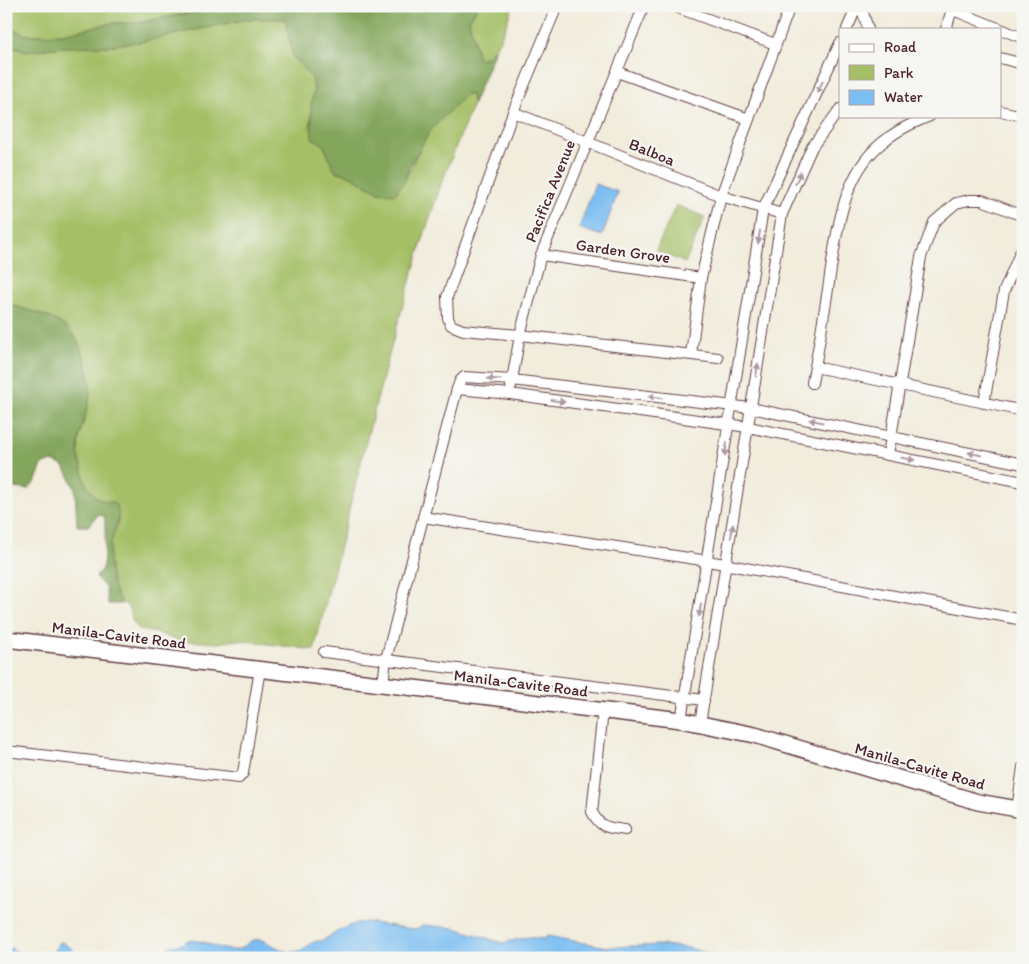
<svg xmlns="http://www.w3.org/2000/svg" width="1029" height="964" font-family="Itim,sans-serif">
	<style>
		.green { fill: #a4bf66; stroke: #776f48 }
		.forest { fill: #83a65b; stroke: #666243 }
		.water { fill: #7cbef2; stroke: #636e8e }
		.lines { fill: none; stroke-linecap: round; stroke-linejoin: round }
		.minor-casing { stroke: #633e45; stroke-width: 12 }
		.secondary-casing { stroke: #633e45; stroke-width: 18 }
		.minor { stroke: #fff; stroke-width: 10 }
		.secondary { stroke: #fff; stroke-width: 15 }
		.oneway { fill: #ae9aa0 }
		.labels { text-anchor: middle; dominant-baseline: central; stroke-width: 4.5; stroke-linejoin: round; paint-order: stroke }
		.street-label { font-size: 16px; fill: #4a1f2b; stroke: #f6f6f2 }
	</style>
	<rect width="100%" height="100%" fill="#f6f6f2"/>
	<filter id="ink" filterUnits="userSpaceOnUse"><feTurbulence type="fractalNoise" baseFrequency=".02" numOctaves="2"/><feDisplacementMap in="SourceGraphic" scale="10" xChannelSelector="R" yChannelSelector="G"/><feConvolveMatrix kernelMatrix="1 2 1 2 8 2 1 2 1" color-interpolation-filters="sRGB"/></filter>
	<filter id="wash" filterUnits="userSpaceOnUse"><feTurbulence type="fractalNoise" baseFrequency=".0096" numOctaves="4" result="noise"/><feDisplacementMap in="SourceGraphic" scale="20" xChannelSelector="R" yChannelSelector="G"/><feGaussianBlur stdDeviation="1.12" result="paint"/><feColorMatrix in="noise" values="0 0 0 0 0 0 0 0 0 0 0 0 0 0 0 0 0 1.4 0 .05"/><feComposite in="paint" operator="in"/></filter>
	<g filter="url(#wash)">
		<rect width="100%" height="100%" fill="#f1ecdb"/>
		<g class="green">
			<polygon points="6,6 227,6 137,23 112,23 63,34 27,35 6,27"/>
			<path d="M475 6H513C505 25 500 54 478 59L469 20 476 10Z"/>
			<path d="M248 19H285L293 57 312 78 314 89 310 128 323 144 335 171 349 175 379 192 395 194C409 176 416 153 429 133 438 119 455 106 466 94L471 95 473 104C463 130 452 156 442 182 389 334 354 494 314 650L238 640 217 643 175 640 158 633 140 630 133 622 128 606C110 598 108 564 110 547 111 538 119 525 118 517 117 512 114 507 113 502 101 502 95 497 88 487 84 482 84 476 82 469 70 436 90 420 90 388 90 371 83 350 74 337 62 316 27 311 6 303V44L27 51 63 47 106 46 139 42Z"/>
			<polygon points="676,205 705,217 685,263 656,250"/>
		</g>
		<g class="forest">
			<polygon points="227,6 475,6 476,10 469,20 478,59 487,57 496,48 473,104 471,95 466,94 430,131 409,167 405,181 395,194 379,192 349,175 335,171 323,144 312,138 311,105 314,89 312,78 293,57 285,19 248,19 139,42 106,46 63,47 27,51 6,43 6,27 27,35 63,34 112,23 137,23"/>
			<path d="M6 303C27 311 61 316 75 337 83 350 90 372 90 388 90 420 70 436 82 469 84 476 84 481 88 487 95 497 101 503 113 502 126 511 112 534 110 547 108 565 111 589 122 604H108L105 587 96 578C97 573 100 573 102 568 105 561 106 524 104 516L98 515 88 526H77L75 489 64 466 52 461 42 465 35 483 28 489 6 488Z"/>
		</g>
		<g class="water">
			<polygon points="595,184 618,192 602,236 579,228"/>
			<path d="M367 922 413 929 420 928 422 925 455 928 502 943 528 937 545 939 547 936 607 947 662 945 689 948 723 958H152L165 953 168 947 183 944 186 941C203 937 217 951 234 950 246 950 248 937 261 940 272 943 280 952 293 952 302 952 306 946 314 942 317 941 321 941 325 939 339 931 349 923 367 922Z"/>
			<polygon points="62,942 72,949 75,958 52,958 58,943"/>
			<polygon points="11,948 29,958 6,958 6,950"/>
		</g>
	</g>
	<g filter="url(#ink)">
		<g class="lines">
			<defs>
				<g id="minor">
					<polyline points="557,6 513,112 447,297 448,318 451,325 463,330 520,335 718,358"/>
					<polyline points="673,6 775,44"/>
					<polyline points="861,6 868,29"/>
					<polyline points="953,10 1023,38"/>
					<polyline points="847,29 857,6"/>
					<polyline points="946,29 953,6"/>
					<polyline points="1000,58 1023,64"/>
					<polyline points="617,72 749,119"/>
					<polyline points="1000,111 1023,116"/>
					<polyline points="513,112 721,196 782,214"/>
					<polyline points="541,255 701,278"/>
					<polyline points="691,354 701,278 721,196 790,6"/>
					<polyline points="815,367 1023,411"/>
					<path d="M812 383C818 352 823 320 828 289 836 239 840 176 883 142 897 130 913 123 930 116"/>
					<polyline points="511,386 520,335 541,255 644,6"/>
					<polyline points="457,389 510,394 748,427 1023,482"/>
					<polyline points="984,403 1004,291 1023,246"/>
					<polyline points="888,455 921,257 934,222 956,203 969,200 982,200 1023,216"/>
					<polyline points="423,517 708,561 1023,620"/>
					<polyline points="324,652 704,700"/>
					<polyline points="383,684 386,659 457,389 460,381 464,377 512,380 751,408 1023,464"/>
					<path d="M603 710 592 812C601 829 608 827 625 830"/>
					<polyline points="681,720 763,209 840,43"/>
					<polyline points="700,724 782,214 812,147 840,109"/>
					<polyline points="6,751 239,778 243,773 260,669"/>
					<polyline points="1017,810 1023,767"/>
				</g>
				<polyline id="secondary" points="6,639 681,720 755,735 978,802 1023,810"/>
			</defs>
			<use href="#minor" class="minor-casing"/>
			<use href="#secondary" class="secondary-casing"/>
			<use href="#minor" class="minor"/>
			<use href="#secondary" class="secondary"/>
		</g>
		<defs><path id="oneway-solid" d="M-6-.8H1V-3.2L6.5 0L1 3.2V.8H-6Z" transform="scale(1.25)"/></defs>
		<g class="oneway">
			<use href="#oneway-solid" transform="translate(820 87) rotate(115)"/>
			<use href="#oneway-solid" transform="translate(798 178) rotate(-66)"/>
			<use href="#oneway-solid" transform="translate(759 237) rotate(99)"/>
			<use href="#oneway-solid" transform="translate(757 370) rotate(-81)"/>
			<use href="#oneway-solid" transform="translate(494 379) rotate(-177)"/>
			<use href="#oneway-solid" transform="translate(655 397) rotate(-173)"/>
			<use href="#oneway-solid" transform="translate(558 401) rotate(8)"/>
			<use href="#oneway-solid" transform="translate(816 421) rotate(-169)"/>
			<use href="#oneway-solid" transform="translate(726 449) rotate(99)"/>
			<use href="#oneway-solid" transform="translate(975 454) rotate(-168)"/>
			<use href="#oneway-solid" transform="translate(908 459) rotate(11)"/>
			<use href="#oneway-solid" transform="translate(732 531) rotate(-81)"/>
			<use href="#oneway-solid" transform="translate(700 610) rotate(99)"/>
		</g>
	</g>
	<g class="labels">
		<g class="street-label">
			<text transform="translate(652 152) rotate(22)">Balboa</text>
			<text transform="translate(550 191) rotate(-68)">Pacifica Avenue</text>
			<text transform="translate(623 251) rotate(8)">Garden Grove</text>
			<text transform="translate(119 635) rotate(7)">Manila-Cavite Road</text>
			<text transform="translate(521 683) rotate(7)">Manila-Cavite Road</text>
			<text transform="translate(920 766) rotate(16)">Manila-Cavite Road</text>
		</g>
	</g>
	<rect width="1029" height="964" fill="none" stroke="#f6f6f2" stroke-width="25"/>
	<rect x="839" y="28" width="162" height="90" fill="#f6f6f2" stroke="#b1a0a2"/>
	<rect x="849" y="44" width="25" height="8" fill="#ffffff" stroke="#b1a0a2"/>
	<text x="884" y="52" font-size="15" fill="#4a1f2b">Road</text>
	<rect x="849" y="65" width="25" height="15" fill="#a4bf66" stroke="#b1a0a2"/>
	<text x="884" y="78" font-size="15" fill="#4a1f2b">Park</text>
	<rect x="849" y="90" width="25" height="15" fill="#7cbef2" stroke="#b1a0a2"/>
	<text x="884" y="102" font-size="15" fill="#4a1f2b">Water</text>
</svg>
